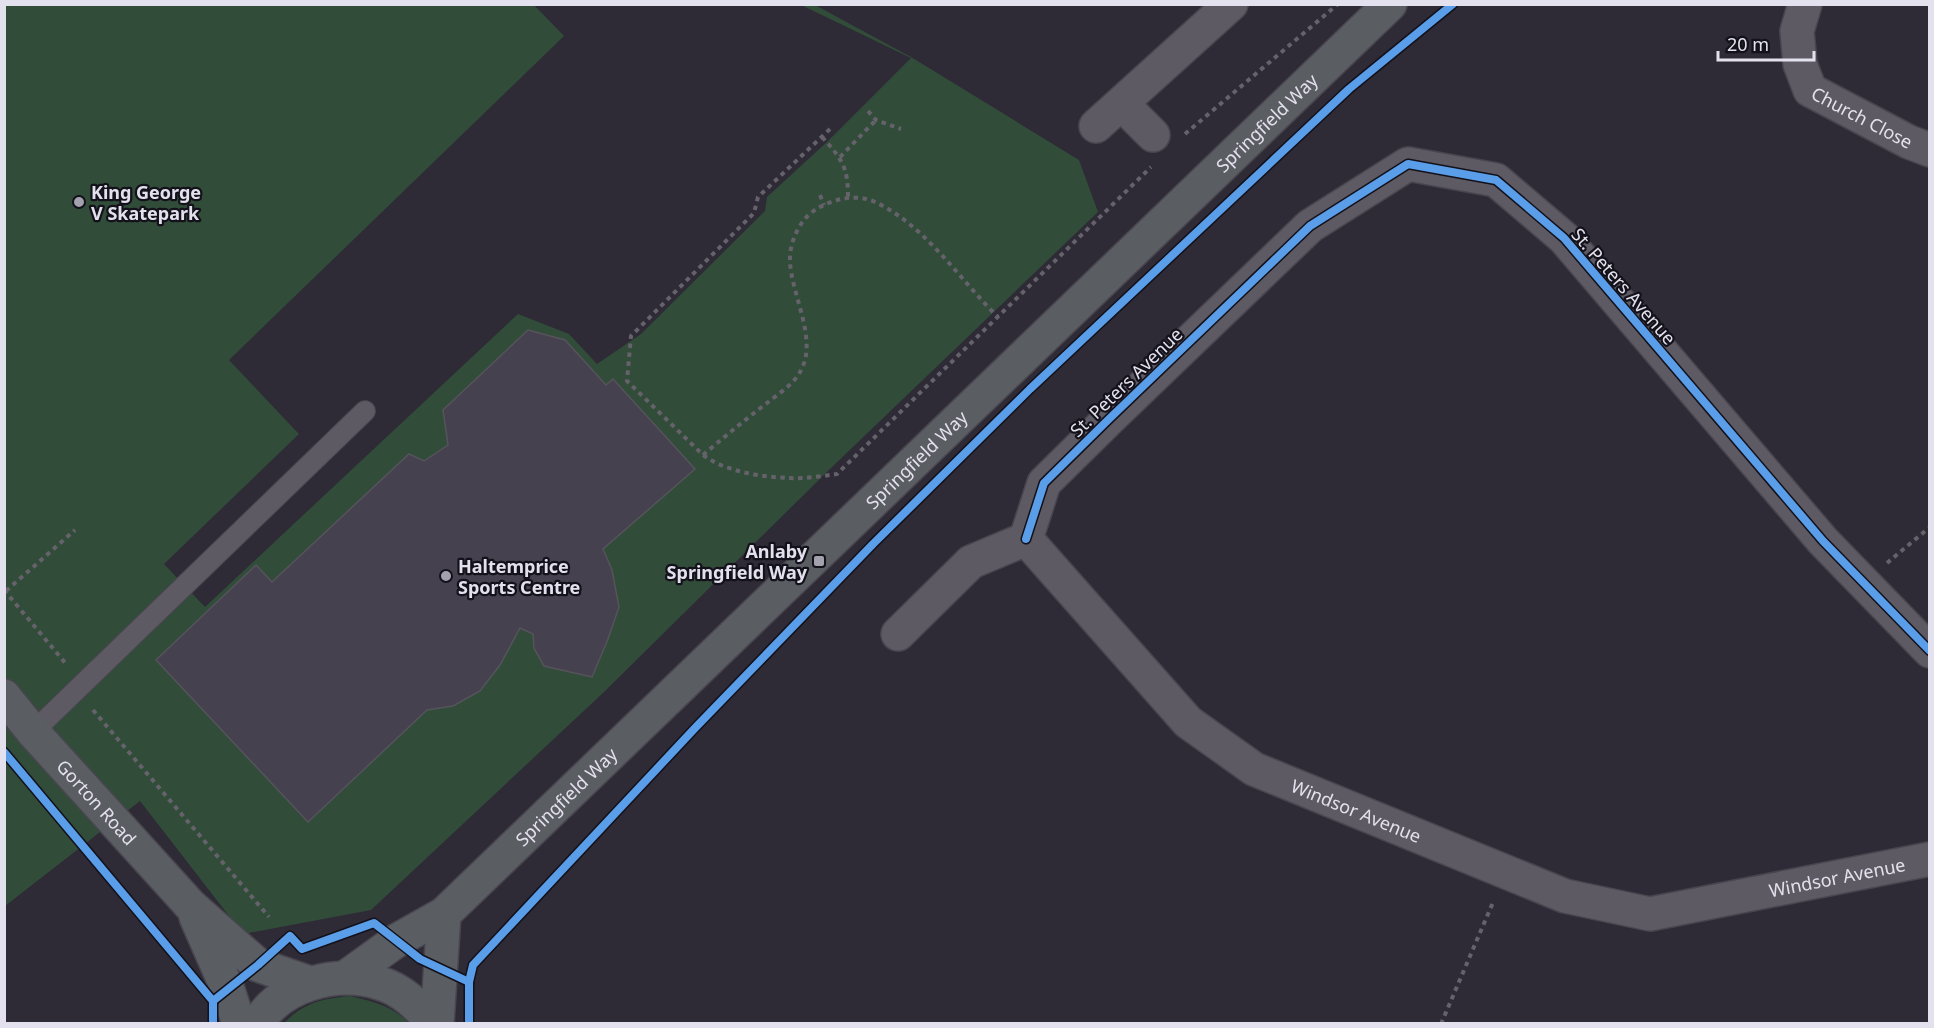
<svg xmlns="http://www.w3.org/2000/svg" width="1934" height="1028" font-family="'Noto Sans',sans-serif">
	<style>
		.green { fill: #314d39 }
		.building { fill: #45414e; stroke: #56535d; stroke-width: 1.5 }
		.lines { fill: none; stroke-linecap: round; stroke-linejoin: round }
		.lane-casing { stroke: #48454f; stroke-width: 22 }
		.street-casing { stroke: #48454f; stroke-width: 36 }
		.secondary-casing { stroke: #48454f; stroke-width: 36 }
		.path { stroke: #65626b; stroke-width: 4; stroke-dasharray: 4.5 4.5; stroke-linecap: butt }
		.lane { stroke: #5d5a63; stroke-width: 20 }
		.street { stroke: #5d5a63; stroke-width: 33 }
		.secondary { stroke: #5a5d62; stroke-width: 33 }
		.cycleway-casing { stroke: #13111a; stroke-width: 11 }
		.cycleway { stroke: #5a9eea; stroke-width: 8 }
		.poi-dot { fill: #a4a1ae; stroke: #13111a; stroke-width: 2 }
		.labels { text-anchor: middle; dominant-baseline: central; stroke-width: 4.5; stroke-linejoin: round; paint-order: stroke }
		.street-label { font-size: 18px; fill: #e4e1ee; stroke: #13111a }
		.poi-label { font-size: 18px; font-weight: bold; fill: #e4e1ee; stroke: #13111a; text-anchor: start }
	</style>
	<rect width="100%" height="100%" fill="#2e2a36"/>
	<g class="green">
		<polygon points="5,5 534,5 564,36 229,360 299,434 164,564 205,607 518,314 569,334 597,364 641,334 765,211 767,197 827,142 911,58 801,5 815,5 911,57 1079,160 1098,212 832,467 604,692 371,910 243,934 140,801 5,906"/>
		<path d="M350 996C371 1001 394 1006 408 1023H284C305 1002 322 999 350 996Z"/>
	</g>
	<polygon class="building" points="528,330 565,340 606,385 613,379 695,469 603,549 612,570 619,607 608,639 592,677 544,666 534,648 533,634 520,628 500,665 480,691 453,706 427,710 308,822 156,660 256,565 272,582 409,454 424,461 448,445 443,410"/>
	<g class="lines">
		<defs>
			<polyline id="lane" points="33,732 365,411"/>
			<g id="street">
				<path id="s1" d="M1805 4 1797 31 1800 64 1810 90 1909 142 1930 150"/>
				<polyline points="1122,104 1153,135"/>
				<polyline points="1096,126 1231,4"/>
				<polyline points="1026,539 1044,483 1109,419 1310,226 1408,164 1496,180 1564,238 1823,541 1930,651"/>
				<path id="s2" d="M898 634 971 562 1026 539 1188 722 1254 769 1565 896 1650 914 1930 859"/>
			</g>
			<g id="secondary">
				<path id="s3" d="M4 696 33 732 191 906 258 965 310 983"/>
				<polyline points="196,917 228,990 239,1024"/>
				<path id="s4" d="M346 977 396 941 444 914 1390 4"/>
				<path d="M257 1024C281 984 337 970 379 983 402 989 419 1007 434 1024"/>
				<polyline points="437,1024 444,914"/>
			</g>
		</defs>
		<use href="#lane" class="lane-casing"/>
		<use href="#street" class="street-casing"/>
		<use href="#secondary" class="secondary-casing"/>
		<g class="path">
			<polyline points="868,111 876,120 901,129"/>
			<path d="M830 129 758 197 754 213 631 336 627 381 703 455C726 472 762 477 790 478 805 479 822 476 837 474L1151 167"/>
			<polyline points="1185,134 1338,4"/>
			<path d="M822 137C842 159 848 167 848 197"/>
			<polyline points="840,157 876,120"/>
			<polyline points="820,195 824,205"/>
			<path d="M703 455C724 437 745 420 767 403 778 394 796 383 802 368 817 338 791 293 790 261 789 243 800 219 815 210 832 199 856 193 875 202 925 225 960 280 998 317"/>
			<polyline points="1887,563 1930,527"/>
			<polyline points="4,590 67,665"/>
			<polyline points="6,591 75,530"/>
			<polyline points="93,710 269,917"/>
			<polyline points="1441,1024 1494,900"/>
		</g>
		<use href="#lane" class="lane"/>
		<use href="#street" class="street"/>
		<use href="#secondary" class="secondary"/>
		<defs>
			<g id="cycleway">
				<polyline points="1026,539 1044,483 1109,419 1310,226 1408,164 1496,180 1564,238 1823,541 1930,651"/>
				<polyline points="4,752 213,1001 213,1024"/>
				<polyline points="213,1001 258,965 290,936 302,949 374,923 420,959 469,982"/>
				<polyline points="469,1024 469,982 473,965 696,727 873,544 1030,389 1349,89 1453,4"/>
			</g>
		</defs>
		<use href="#cycleway" class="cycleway-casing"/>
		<use href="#cycleway" class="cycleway"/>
	</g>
	<g class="poi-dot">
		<circle cx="79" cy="202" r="6"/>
		<rect x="813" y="555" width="12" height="12" rx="3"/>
		<circle cx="446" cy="576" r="6"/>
	</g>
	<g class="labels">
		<g class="street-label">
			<text stroke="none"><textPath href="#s1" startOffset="148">Church Close</textPath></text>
			<text stroke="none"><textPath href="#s4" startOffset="1258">Springfield Way</textPath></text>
			<text transform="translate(1624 286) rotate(49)">St. Peters Avenue</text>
			<text transform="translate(1126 382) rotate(-44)">St. Peters Avenue</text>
			<text stroke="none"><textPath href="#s4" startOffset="772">Springfield Way</textPath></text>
			<text stroke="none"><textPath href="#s4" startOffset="286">Springfield Way</textPath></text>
			<text stroke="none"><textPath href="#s3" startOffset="141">Gorton Road</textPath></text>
			<text stroke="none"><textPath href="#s2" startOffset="598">Windsor Avenue</textPath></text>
			<text stroke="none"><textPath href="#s2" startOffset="1101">Windsor Avenue</textPath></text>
		</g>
		<g class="poi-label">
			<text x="91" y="192">King George<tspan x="91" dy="21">V Skatepark</tspan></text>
			<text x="807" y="551" text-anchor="end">Anlaby<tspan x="807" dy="21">Springfield Way</tspan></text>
			<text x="458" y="566">Haltemprice<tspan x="458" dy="21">Sports Centre</tspan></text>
		</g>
	</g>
	<rect width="1934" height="1028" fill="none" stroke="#e4e1ee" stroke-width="12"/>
	<path d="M1718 51v9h96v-9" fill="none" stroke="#e4e1ee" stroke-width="3"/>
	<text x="1727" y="51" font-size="18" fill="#e4e1ee" stroke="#13111a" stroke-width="4.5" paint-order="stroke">20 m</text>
</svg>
